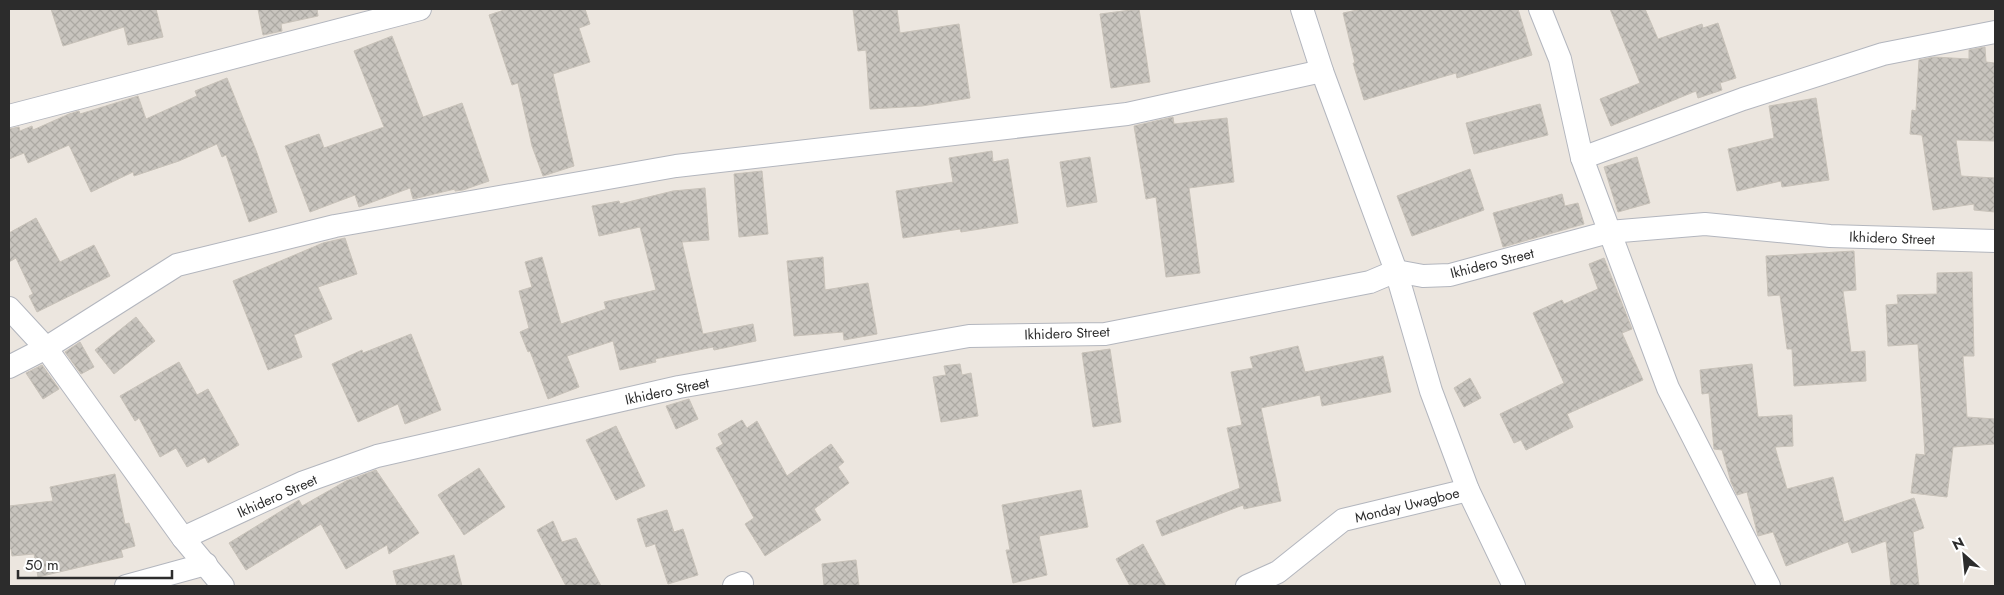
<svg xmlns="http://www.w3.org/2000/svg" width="2004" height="595" font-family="Jost,sans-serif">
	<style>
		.building { fill: url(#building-cross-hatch); stroke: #c8c2b9 }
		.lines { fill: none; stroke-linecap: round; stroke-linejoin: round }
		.minor-casing { stroke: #b3b6be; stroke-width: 24 }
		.minor { stroke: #fff; stroke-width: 22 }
		.labels { text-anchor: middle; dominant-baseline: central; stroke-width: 4; stroke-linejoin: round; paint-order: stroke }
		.street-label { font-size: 14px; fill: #2c2c2c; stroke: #fff }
	</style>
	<defs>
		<pattern id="building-cross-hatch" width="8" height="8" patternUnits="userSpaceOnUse" patternTransform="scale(1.25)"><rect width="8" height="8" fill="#c8c4be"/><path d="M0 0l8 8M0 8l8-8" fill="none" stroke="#aca9a3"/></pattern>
	</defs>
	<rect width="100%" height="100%" fill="#ece6df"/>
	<g class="building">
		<polygon points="51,9 156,9 163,37 128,45 124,27 63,46"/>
		<polygon points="258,9 317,9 318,16 281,24 282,31 263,35"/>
		<polygon points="507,9 585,9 590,24 579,28 590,62 553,74 574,166 543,176 532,146 518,83 512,85 489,15"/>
		<polygon points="853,9 897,9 900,33 959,24 970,98 922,106 870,109 866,50 858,51"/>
		<polygon points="1139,9 1150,82 1111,88 1100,14"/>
		<polygon points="1362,9 1518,9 1532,55 1457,78 1456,73 1364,100 1353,63 1355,63 1343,13"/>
		<polygon points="1610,9 1645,9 1658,39 1702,24 1703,28 1718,23 1736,78 1720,83 1722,90 1698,98 1696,91 1611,126 1600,99 1640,83"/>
		<polygon points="392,36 423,117 462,103 489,181 463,190 455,191 455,189 413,199 410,188 359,207 355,195 310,212 285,146 319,134 324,148 384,127 354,51"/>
		<polygon points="1985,47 1986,62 1995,63 1995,141 1956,140 1961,176 1995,178 1995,212 1974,210 1974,204 1933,210 1922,135 1910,134 1912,110 1916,111 1919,60 1934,57 1969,59 1969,50"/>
		<polygon points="227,78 257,153 277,212 249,222 226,155 222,157 217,144 179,161 134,176 133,172 91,192 69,145 28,163 24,153 9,159 9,129 19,127 20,131 32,126 33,130 69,114 79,111 80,114 138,96 146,119 197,96 195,91"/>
		<polygon points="1816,98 1829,180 1782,187 1781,181 1737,191 1728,149 1774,138 1769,106"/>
		<polygon points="1540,104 1548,135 1474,154 1466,123"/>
		<polygon points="1173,117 1174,124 1227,118 1234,182 1189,188 1200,273 1166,277 1156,197 1146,199 1134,126"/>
		<polygon points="992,151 993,162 1008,159 1018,223 961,232 960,229 903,238 896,191 953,182 949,158"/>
		<polygon points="1090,157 1097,202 1067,207 1060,162"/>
		<polygon points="1637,157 1650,203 1618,212 1604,167"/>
		<polygon points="1470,169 1484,210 1412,236 1397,196"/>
		<polygon points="762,171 768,234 739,237 734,174"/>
		<polygon points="705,188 709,240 682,242 703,334 753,324 756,341 714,350 713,347 655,359 656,362 620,370 613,341 567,356 579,387 548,399 530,351 528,352 520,332 529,328 519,291 532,287 525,262 542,257 561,324 606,309 604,302 656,290 640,227 599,236 592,206 619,201 620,204 673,191"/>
		<polygon points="1562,194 1565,206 1578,203 1584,224 1503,247 1493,213"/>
		<polygon points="36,218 60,262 94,245 110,276 37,312 29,296 33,294 16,258 9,262 9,233"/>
		<polygon points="345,238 357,274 318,287 332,319 294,335 302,357 268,370 233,281 323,243"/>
		<polygon points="1854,251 1856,290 1843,291 1851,352 1865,351 1866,381 1794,386 1792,349 1787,349 1780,295 1768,296 1766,256"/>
		<polygon points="823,257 825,290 868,283 877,334 844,340 843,332 794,336 787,261"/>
		<polygon points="1604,258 1632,329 1622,333 1643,380 1567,414 1573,427 1526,450 1521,440 1514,443 1500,414 1564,383 1533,313 1562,300 1564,304 1598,289 1589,264"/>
		<polygon points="1972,272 1974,356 1963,356 1967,417 1995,419 1995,444 1953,447 1947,497 1911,493 1916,454 1925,455 1918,344 1888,346 1886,305 1898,304 1897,295 1937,294 1937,273"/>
		<polygon points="136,317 155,341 114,374 95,350"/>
		<polygon points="411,334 441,410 405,424 398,404 358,422 332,364 362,350 363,353"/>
		<polygon points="80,342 94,367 81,374 65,352"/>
		<polygon points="1298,346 1305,372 1383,356 1391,392 1322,406 1320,395 1261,408 1281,501 1244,509 1243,505 1162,536 1156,521 1240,488 1227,428 1242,425 1231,372 1253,368 1250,357"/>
		<polygon points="1110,349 1121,422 1093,427 1082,353"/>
		<polygon points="179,362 197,395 208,389 239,445 208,463 205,457 187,467 176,448 160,457 139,418 135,421 120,396"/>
		<polygon points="960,364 962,375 971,373 978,416 941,422 933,377 946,375 944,366"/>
		<polygon points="1752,364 1758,417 1792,415 1793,446 1775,447 1787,489 1833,477 1844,522 1914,498 1924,528 1913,532 1919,586 1891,586 1886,541 1852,553 1848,542 1786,566 1773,532 1758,536 1747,492 1737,495 1731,482 1722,450 1714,449 1709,393 1702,394 1700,370"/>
		<polygon points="42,365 59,389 43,399 26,373"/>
		<polygon points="1470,378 1481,398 1464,407 1454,388"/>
		<polygon points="689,399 698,419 676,429 666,406"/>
		<polygon points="742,420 747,428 757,421 787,476 831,444 844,462 838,467 849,483 814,509 821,520 765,556 745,524 754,518 716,448 723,444 718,434"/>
		<polygon points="616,426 645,486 616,500 586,440"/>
		<polygon points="479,468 505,507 464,535 438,495"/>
		<polygon points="376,470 419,533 389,554 387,545 346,569 321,524 246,570 229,543 299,500 302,506 346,481"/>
		<polygon points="115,474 125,524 129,523 135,546 121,550 123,557 38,577 34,554 12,556 11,549 9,549 9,506 53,501 50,487"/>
		<polygon points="1081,490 1088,527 1039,536 1047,575 1013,583 1006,550 1010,550 1002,505"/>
		<polygon points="667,510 674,532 683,529 698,575 668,584 655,544 646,547 637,519"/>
		<polygon points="553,521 562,542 576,538 601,586 566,586 537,530"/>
		<polygon points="1143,544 1166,586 1130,586 1116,559"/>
		<polygon points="454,555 462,586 397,586 393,571"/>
		<polygon points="856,560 859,586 824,586 822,564"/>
	</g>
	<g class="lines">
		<defs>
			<g id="minor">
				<polyline points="1302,9 1322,71 1396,271 1431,391 1468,490 1514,586"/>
				<polyline points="1540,9 1560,59 1582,158 1668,388 1769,586"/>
				<polyline points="9,116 420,9"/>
				<polyline points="1582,158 1743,99 1883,54 1995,32"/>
				<polyline points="9,308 46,348 183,538 223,586"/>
				<polyline points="9,367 46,348 177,265 335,226 676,166 1127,114 1322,71"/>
				<polyline points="183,538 304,482 377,456 679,387 969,336 1105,334 1370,282 1396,271 1423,276 1450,275 1609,232 1705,224 1830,236 1995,241"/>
				<polyline points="126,586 206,564"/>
				<polyline points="734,586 742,583"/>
				<polyline points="1247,586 1278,572 1343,520 1468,490"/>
			</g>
		</defs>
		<use href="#minor" class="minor-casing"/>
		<use href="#minor" class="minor"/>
	</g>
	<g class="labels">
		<g class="street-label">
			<text transform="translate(1892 238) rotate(2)">Ikhidero Street</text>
			<text transform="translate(1492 263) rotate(-14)">Ikhidero Street</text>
			<text transform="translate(1067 333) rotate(-2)">Ikhidero Street</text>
			<text transform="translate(667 391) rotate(-12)">Ikhidero Street</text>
			<text transform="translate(277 496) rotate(-24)">Ikhidero Street</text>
			<text transform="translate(1407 505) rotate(-14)">Monday Uwagboe</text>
		</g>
	</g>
	<rect width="2004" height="595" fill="none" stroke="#2c2c2c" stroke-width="20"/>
	<g transform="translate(1964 555) rotate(333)" stroke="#ffffff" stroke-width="4" paint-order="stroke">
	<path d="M0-4L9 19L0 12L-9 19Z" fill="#2c2c2c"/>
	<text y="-8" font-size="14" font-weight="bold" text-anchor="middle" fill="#2c2c2c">N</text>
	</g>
	<path d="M18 570v8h154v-8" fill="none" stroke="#2c2c2c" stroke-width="2.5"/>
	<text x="25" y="570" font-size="15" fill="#2c2c2c" stroke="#ffffff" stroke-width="4" paint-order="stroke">50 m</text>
</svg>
